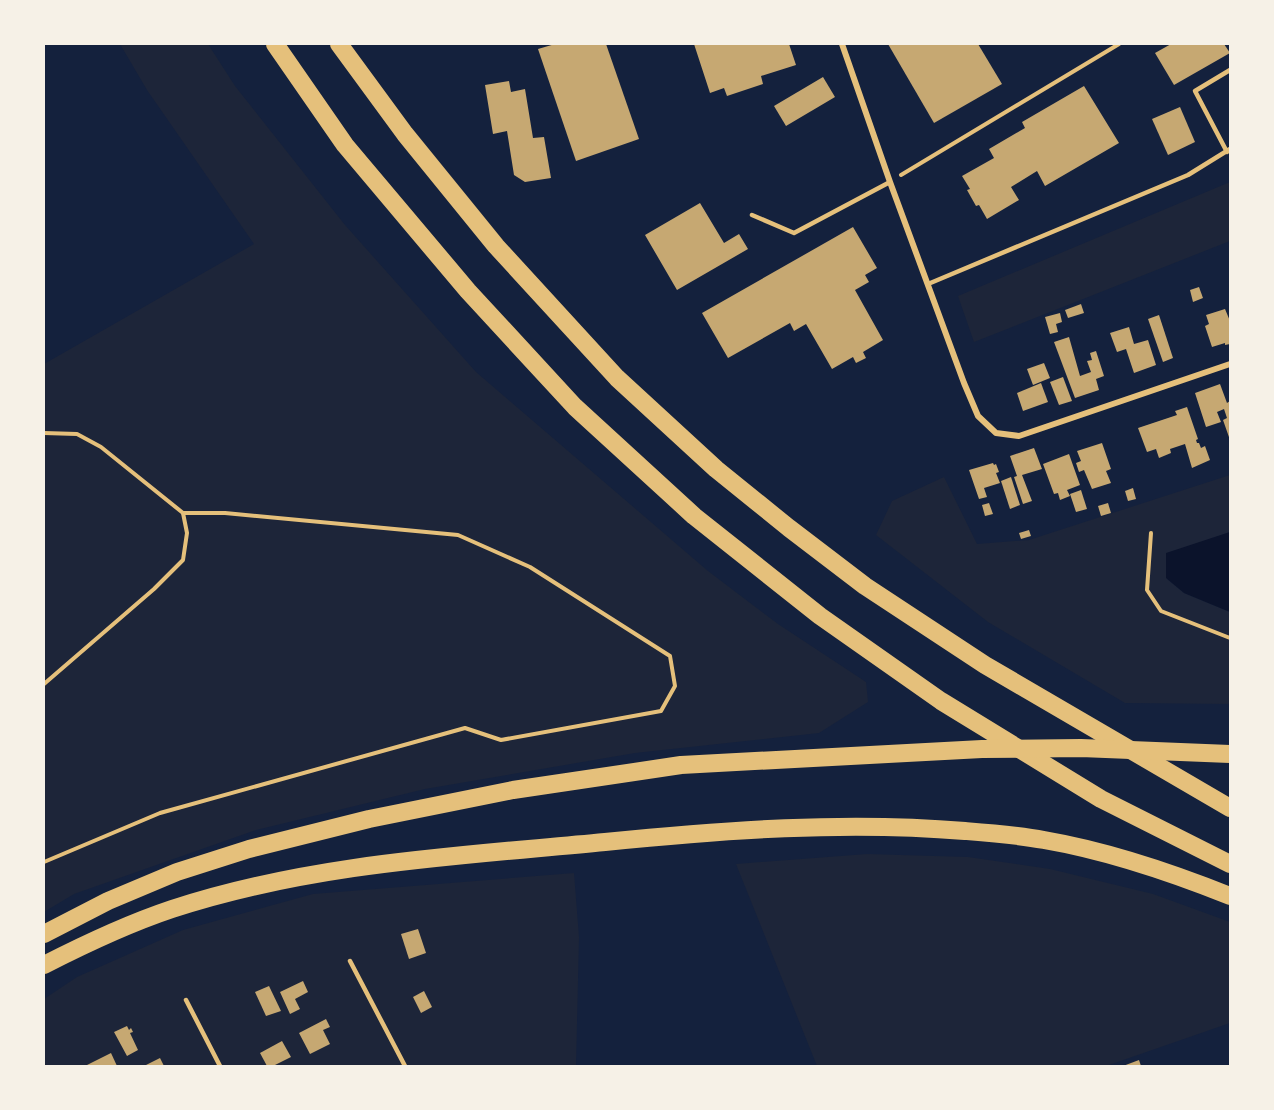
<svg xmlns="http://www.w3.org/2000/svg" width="1274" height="1110" font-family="Helvetica,sans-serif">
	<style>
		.green { fill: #1d2539 }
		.water { fill: #0b132b }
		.building { fill: #c6a872 }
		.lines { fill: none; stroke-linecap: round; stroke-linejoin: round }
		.path { stroke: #e5c07b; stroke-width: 4 }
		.service { stroke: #e5c07b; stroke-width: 4.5 }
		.minor { stroke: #e5c07b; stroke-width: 6 }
		.motorway { stroke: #e5c07b; stroke-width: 18 }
	</style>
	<rect width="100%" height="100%" fill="#14213d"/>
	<g class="green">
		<polygon points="120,44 208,44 235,86 345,225 476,372 708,571 778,624 866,682 868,702 819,733 635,753 425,789 256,830 74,894 44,912 44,364 254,244 147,90"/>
		<polygon points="1230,182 1230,241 974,342 958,296"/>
		<polygon points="1230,475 1230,532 1166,554 1167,579 1184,593 1230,612 1230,704 1125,703 988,622 876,535 892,501 944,477 977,544 1029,540"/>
		<polygon points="867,854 968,857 1050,869 1153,894 1230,922 1230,1023 1106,1066 817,1066 736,864"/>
		<polygon points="574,873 579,937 576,1066 44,1066 44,999 77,977 183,930 313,894"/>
	</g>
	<polygon class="water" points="1230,532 1230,612 1184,593 1166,578 1166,553"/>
	<g class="building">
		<polygon points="555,44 606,44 639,139 576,161 538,49"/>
		<polygon points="694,44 789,44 796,65 761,76 763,84 727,96 724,88 710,93"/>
		<polygon points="888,44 978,44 1002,84 934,123"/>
		<polygon points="1171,44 1224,44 1230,53 1174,85 1155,53"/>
		<polygon points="823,77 835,97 786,126 774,106"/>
		<polygon points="509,81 511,92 525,89 533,138 544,137 551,178 525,182 514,175 507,131 493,134 485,85"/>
		<polygon points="1084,86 1119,143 1045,186 1037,171 1011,187 1019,200 987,219 979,205 976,206 967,190 970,189 962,176 994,158 989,149 1025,128 1022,122"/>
		<polygon points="1180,107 1195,142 1168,155 1152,119"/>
		<polygon points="700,203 724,243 739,234 748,249 677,290 645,235"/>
		<polygon points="853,227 877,268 865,275 869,282 855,290 883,340 863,352 866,358 856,363 853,357 832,369 806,324 794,331 790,323 728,358 702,313"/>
		<polygon points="1199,287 1203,298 1193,302 1190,290"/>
		<polygon points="1081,304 1084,313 1068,318 1065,310"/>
		<polygon points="1225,309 1230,321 1230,344 1225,345 1225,343 1212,347 1205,326 1209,324 1206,315"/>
		<polygon points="1060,313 1062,322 1056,324 1058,332 1050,334 1045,317"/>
		<polygon points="1159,315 1173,358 1163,362 1148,319"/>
		<polygon points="1129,327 1134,344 1148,340 1156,365 1134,373 1126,349 1117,352 1110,333"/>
		<polygon points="1069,337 1080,376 1091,372 1087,361 1092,360 1090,353 1096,351 1104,376 1096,379 1099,390 1075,398 1054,342"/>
		<polygon points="1044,363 1050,378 1033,385 1027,369"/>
		<polygon points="1063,377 1072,401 1059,405 1050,382"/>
		<polygon points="1041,383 1048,402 1023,411 1017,393"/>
		<polygon points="1220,384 1227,403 1230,401 1230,440 1223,420 1227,418 1224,409 1217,412 1221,422 1206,427 1195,393"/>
		<polygon points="1187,407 1198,439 1196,440 1197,443 1199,443 1201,448 1205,446 1210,460 1192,468 1185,444 1170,449 1171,453 1159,458 1156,449 1147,452 1138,428 1177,415 1175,411"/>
		<polygon points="1102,443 1111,469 1106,471 1111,483 1092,489 1084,470 1079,472 1076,463 1081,461 1077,451"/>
		<polygon points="1034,448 1042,469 1022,475 1032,501 1023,504 1014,477 1017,476 1010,456"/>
		<polygon points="1069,454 1080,485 1067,490 1070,496 1060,500 1058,493 1054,494 1043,464"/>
		<polygon points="993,463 994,465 996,464 999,472 996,473 1000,483 984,488 987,497 979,499 969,470"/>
		<polygon points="1011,477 1020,505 1010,509 1001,481"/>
		<polygon points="1133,488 1136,499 1128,501 1125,491"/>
		<polygon points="1081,490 1087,509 1076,512 1070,494"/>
		<polygon points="989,503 993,514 985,516 982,505"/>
		<polygon points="1108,503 1111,513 1101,516 1098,506"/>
		<polygon points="1029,530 1031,536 1021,539 1019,533"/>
		<polygon points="418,929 426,953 409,959 401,934"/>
		<polygon points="303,981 308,992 295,999 300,1009 290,1014 280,992"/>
		<polygon points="269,986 281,1011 266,1016 255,992"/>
		<polygon points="424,991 432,1007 421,1013 413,997"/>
		<polygon points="326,1019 330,1027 323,1030 330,1044 310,1054 299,1033"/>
		<polygon points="127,1026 129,1030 131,1028 133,1032 130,1033 138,1050 127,1056 114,1032"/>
		<polygon points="282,1041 291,1057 273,1066 267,1066 260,1053"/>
		<polygon points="111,1053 117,1066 85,1066"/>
		<polygon points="160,1058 164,1066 144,1066"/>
		<polygon points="1139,1060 1141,1066 1123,1066"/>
	</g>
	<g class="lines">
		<g class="path">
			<polyline points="901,175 1119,44"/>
			<polyline points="44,433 77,434 101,447 183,513 225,513 458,535 530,567 670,656 675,686 661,711 501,740 465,728 160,813 44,862"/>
			<polyline points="1151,533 1147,590 1161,611 1230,638"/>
			<polyline points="44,684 154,589 183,560 187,533 183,513"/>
		</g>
		<g class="service">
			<polyline points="1227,152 1195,91 1230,70"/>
			<polyline points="752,215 794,233 890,182"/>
			<polyline points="928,284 1188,175 1230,149"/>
			<polyline points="350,961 405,1066"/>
			<polyline points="186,1000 220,1066"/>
		</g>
		<polyline class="minor" points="842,44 890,182 964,383 978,416 996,433 1019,436 1230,364"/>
		<g class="motorway">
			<polyline points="275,44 345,145 468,291 575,407 694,516 820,616 941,701 1101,799 1230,864"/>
			<polyline points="339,44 405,134 496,246 617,378 716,469 789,528 865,586 985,665 1230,808"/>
			<polyline points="44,934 108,901 177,872 249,849 369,819 513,790 681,765 982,749 1081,748 1230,754"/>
			<path d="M44 965C85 944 127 924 172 909 312 863 460 856 605 842 724 830 845 821 965 831 991 833 1018 835 1044 840 1108 851 1170 872 1230 896"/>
		</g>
	</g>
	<rect width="1274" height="1110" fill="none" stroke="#f6f1e7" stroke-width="90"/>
</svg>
